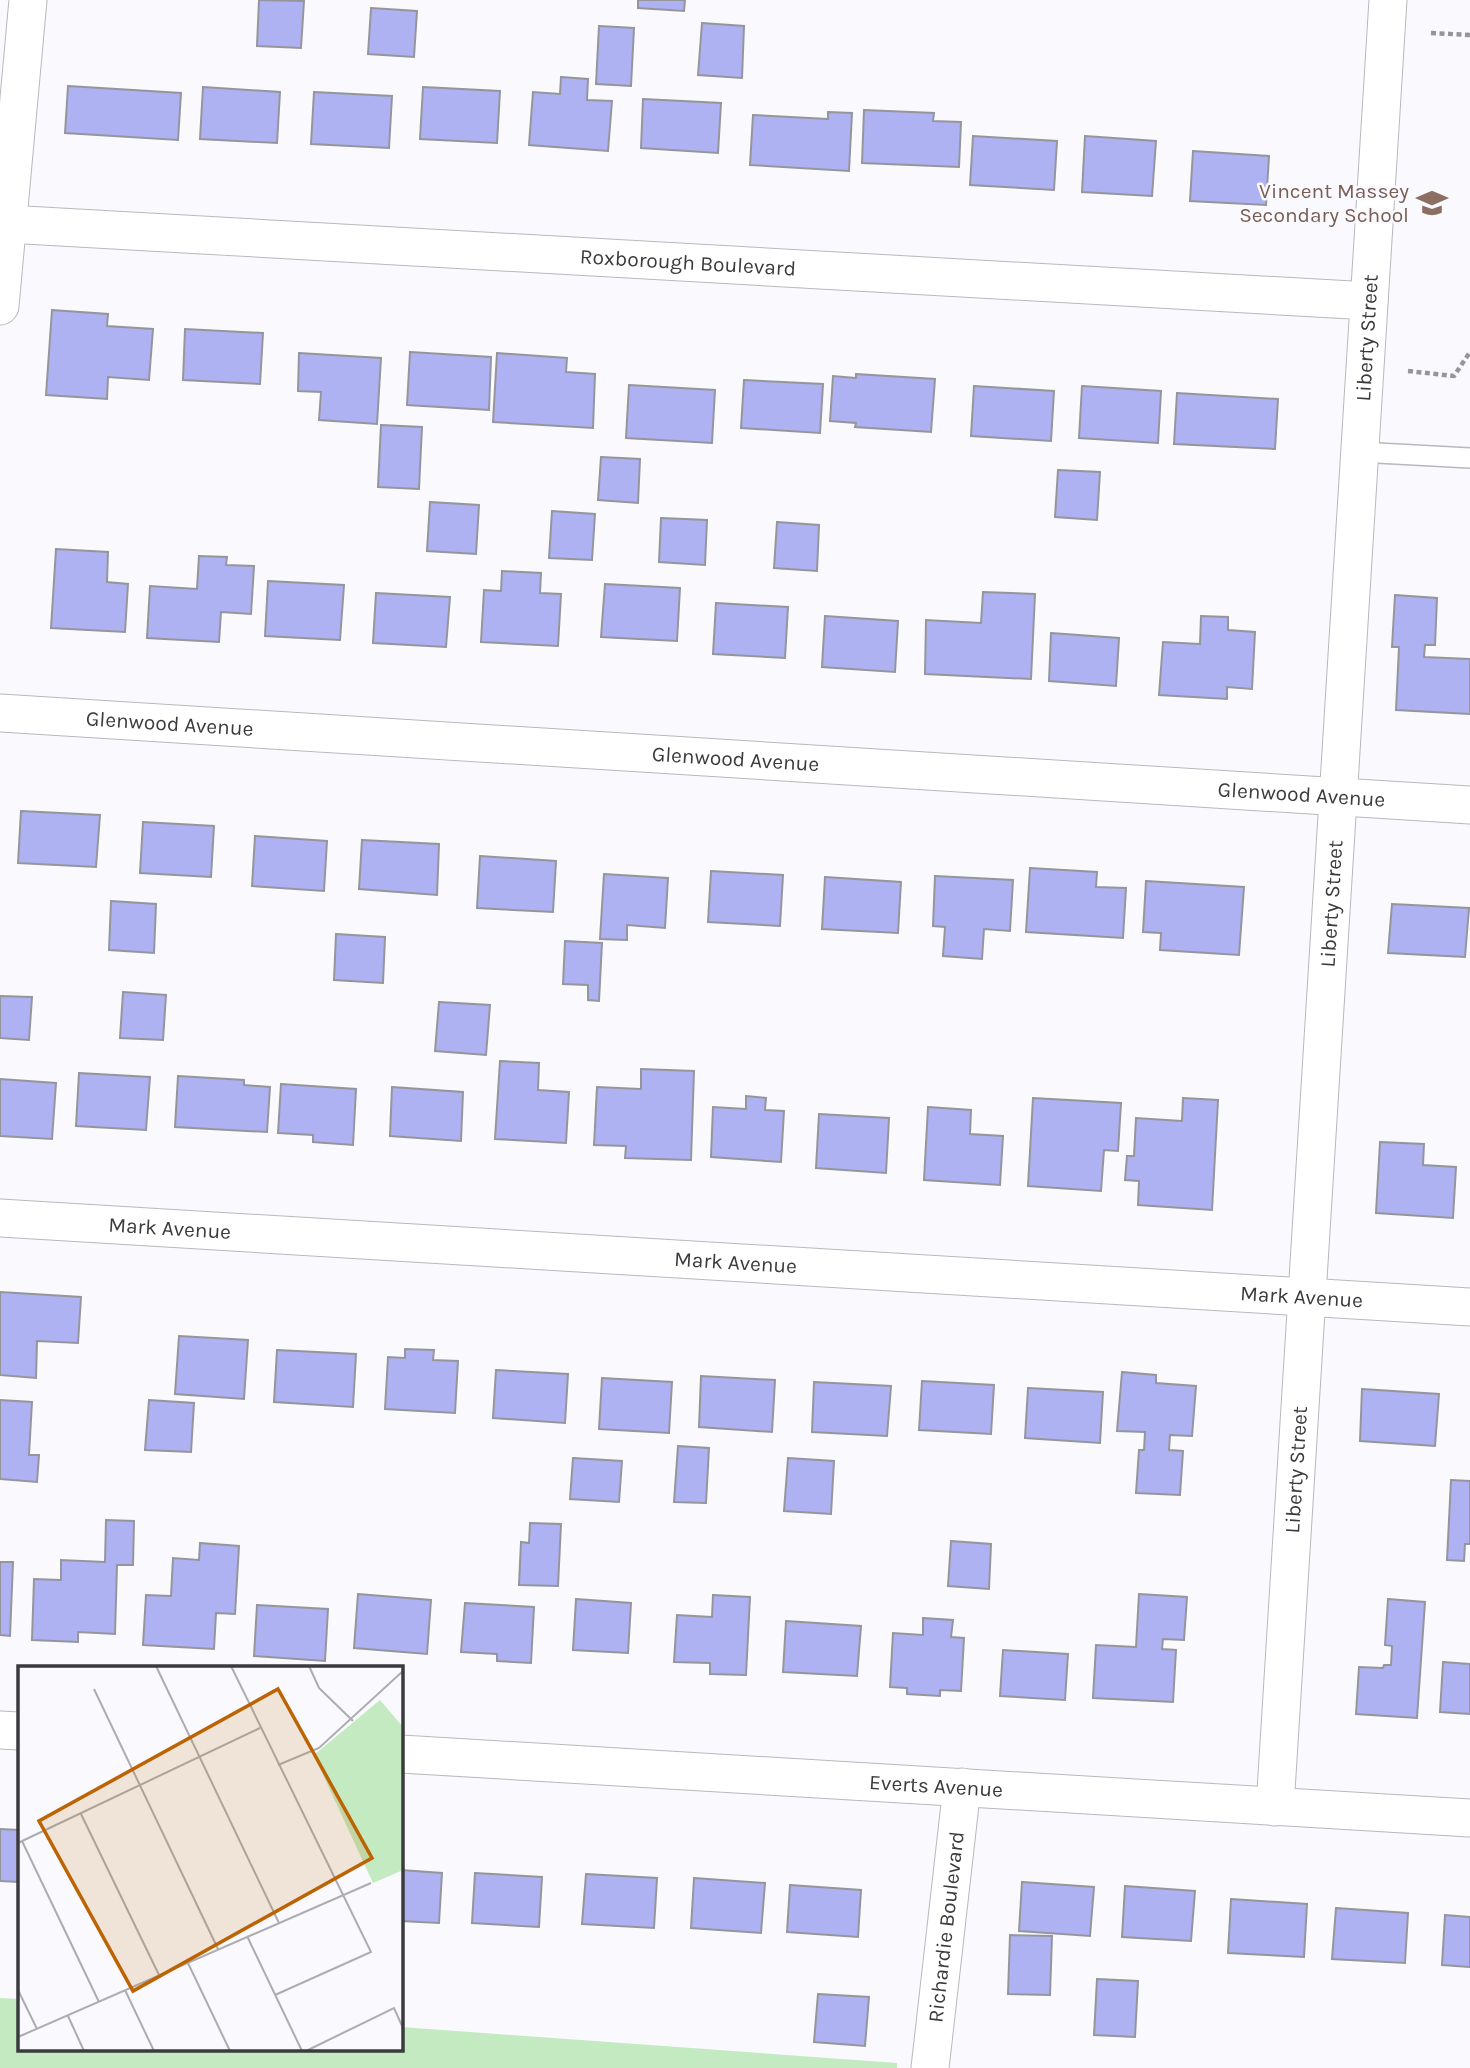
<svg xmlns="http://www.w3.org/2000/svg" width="1470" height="2068" font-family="Karla,sans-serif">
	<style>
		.green { fill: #c3eac0 }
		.building { fill: #aeb2f2; stroke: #95969c; stroke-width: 2 }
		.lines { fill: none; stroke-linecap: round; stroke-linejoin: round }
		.service-casing { stroke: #b8b8bf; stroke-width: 22 }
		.minor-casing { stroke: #b8b8bf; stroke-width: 39 }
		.path { stroke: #96969a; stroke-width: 4.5; stroke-dasharray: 5 3.5; stroke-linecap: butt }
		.service { stroke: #fff; stroke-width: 19 }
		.minor { stroke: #fff; stroke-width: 37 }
		.labels { text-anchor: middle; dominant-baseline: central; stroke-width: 5; stroke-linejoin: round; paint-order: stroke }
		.education-label { font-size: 21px; fill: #785e54; stroke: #f9f9fe; text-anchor: end }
		.street-label { font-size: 21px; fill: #3b3b3e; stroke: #f9f9fe }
		.inset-road { fill: none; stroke: #adadb1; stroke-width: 2 }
		.view { fill: #bc6303; fill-opacity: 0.15; stroke: #bc6303; stroke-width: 3.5 }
		.inset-edge { fill: none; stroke: #3b3b3e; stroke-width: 3.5 }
	</style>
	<rect width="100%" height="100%" fill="#f9f9fe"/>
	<polygon class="green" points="0,1998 19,1999 19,2049 401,2049 401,2027 897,2063 897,2068 0,2068"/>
	<g class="building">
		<polygon points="259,0 304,1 301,48 257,46"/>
		<polygon points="638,0 685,0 684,11 638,8"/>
		<polygon points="371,8 417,11 414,57 368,54"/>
		<polygon points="702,23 744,26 742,78 698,75"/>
		<polygon points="599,26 634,28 631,86 596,84"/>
		<polygon points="561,77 588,79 587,100 612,101 608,151 529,145 533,92 560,94"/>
		<polygon points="68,86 181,93 178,140 65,133"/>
		<polygon points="203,87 280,92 277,143 200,139"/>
		<polygon points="423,87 500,91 497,143 420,139"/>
		<polygon points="314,92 392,96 389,148 311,144"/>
		<polygon points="643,99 721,103 718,153 641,148"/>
		<polygon points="864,110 934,113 933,121 961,122 959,167 862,163"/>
		<polygon points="828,112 852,113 849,171 750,165 753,115 828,119"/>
		<polygon points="973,136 1057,141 1054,190 970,185"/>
		<polygon points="1085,136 1156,141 1152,196 1082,192"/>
		<polygon points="1193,151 1269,156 1266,205 1190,201"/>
		<polygon points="52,310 108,314 107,326 153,329 149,380 108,377 107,399 46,395"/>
		<polygon points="185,329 263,333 260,384 183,380"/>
		<polygon points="410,352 491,357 489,410 407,405"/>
		<polygon points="299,353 381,358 377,424 319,420 321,392 298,391"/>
		<polygon points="497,353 567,358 566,372 595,374 593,428 493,422"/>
		<polygon points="856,374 935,379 931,432 855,427 856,423 830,421 833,376 856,378"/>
		<polygon points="744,380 823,384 820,433 741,428"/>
		<polygon points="629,385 715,390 712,443 626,438"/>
		<polygon points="974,386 1054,391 1051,441 971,436"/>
		<polygon points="1082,386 1161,391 1158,443 1079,438"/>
		<polygon points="1177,393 1278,399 1275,449 1174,444"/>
		<polygon points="381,425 422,427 419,489 378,487"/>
		<polygon points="601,457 640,459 638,503 598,500"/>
		<polygon points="1058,470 1100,472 1097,520 1055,517"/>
		<polygon points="430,502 479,505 476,554 427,551"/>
		<polygon points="552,511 595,514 592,560 549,558"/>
		<polygon points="661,518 707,520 705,565 659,562"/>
		<polygon points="777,522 819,525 817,571 774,568"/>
		<polygon points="56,549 108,552 107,582 128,584 125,632 51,628"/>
		<polygon points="199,556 227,557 226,565 254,566 251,614 221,612 219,642 147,638 150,586 197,589"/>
		<polygon points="502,571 541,573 540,593 561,594 558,646 481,642 484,590 501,591"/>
		<polygon points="268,581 344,585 340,640 265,636"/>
		<polygon points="605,584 680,588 677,641 601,637"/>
		<polygon points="983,592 1035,594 1031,679 925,674 926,620 981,623"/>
		<polygon points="376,593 450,597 446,647 373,643"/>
		<polygon points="1395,595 1437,598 1435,645 1425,645 1424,657 1470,659 1470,714 1396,710 1399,647 1392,647"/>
		<polygon points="716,603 788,607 785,658 713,654"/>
		<polygon points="825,616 898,621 895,672 822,667"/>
		<polygon points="1201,616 1228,617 1228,630 1255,632 1252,689 1227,687 1227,699 1159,695 1163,642 1200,644"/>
		<polygon points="1051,633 1119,638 1116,686 1049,681"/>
		<polygon points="21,811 100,815 96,867 18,863"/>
		<polygon points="143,822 214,826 211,877 140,873"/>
		<polygon points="255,836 327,841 324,891 252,886"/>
		<polygon points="362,840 439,844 437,895 359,889"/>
		<polygon points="480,856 556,861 553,912 477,908"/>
		<polygon points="1030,868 1097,872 1096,887 1126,888 1123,938 1026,932"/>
		<polygon points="711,871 783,875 780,926 708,922"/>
		<polygon points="604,874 668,878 665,928 627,925 627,940 600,939"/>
		<polygon points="935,876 1013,880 1010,931 984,929 982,959 943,956 945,927 933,926"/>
		<polygon points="825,877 901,882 898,933 822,929"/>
		<polygon points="1146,881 1244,887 1239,955 1160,950 1161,933 1143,932"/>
		<polygon points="111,901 156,904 154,953 109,950"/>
		<polygon points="1392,904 1469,908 1465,957 1388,953"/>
		<polygon points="336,934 385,937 383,983 334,980"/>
		<polygon points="565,941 602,943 599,1001 588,1000 588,985 563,984"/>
		<polygon points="123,992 166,995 163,1040 120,1038"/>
		<polygon points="0,996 32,997 29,1040 0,1038"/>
		<polygon points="439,1002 490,1005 486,1055 435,1051"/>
		<polygon points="500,1061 539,1063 538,1090 569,1092 566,1143 495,1139"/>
		<polygon points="641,1069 694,1071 691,1160 625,1158 626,1146 594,1145 597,1087 641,1089"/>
		<polygon points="79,1073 150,1077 146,1130 76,1126"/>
		<polygon points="178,1076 244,1080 244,1085 270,1087 267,1132 175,1127"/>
		<polygon points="0,1079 56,1083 52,1139 0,1136"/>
		<polygon points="281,1084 356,1089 353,1145 313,1142 313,1135 278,1133"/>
		<polygon points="392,1087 463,1092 461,1141 390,1136"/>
		<polygon points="746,1096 766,1098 765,1110 784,1111 781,1162 711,1157 713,1107 746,1109"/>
		<polygon points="1033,1098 1121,1103 1118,1151 1104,1150 1101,1191 1028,1186"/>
		<polygon points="1183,1098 1218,1100 1212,1210 1138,1205 1139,1181 1125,1180 1127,1156 1134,1156 1136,1118 1182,1121"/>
		<polygon points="928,1107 971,1110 970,1134 1003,1136 1000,1185 924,1180"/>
		<polygon points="819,1114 889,1118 886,1173 816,1168"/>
		<polygon points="1380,1142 1424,1144 1423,1165 1456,1167 1453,1218 1376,1213"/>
		<polygon points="0,1292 81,1297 78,1343 37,1341 36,1378 0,1375"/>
		<polygon points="179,1336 248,1340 244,1399 175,1394"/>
		<polygon points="405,1349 434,1350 433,1360 458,1361 455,1413 385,1409 388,1357 405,1358"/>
		<polygon points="277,1350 356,1354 353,1407 274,1402"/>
		<polygon points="496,1370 568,1374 565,1423 493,1418"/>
		<polygon points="1122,1372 1156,1375 1156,1383 1196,1386 1192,1436 1170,1435 1169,1450 1183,1451 1180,1495 1136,1493 1139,1450 1144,1450 1145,1432 1117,1431"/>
		<polygon points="701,1376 775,1380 772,1432 699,1427"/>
		<polygon points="602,1378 672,1382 669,1433 599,1429"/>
		<polygon points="922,1381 994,1385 991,1434 919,1430"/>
		<polygon points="814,1382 891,1386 887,1436 812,1432"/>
		<polygon points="1028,1388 1103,1392 1100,1443 1025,1438"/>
		<polygon points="1362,1389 1439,1394 1435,1446 1360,1441"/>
		<polygon points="0,1400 32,1402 29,1455 39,1455 37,1482 0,1479"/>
		<polygon points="149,1400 194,1403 191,1452 145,1450"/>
		<polygon points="678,1446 709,1448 706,1503 674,1502"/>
		<polygon points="573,1458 622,1461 619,1502 570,1499"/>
		<polygon points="788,1458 834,1461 831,1514 784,1511"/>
		<polygon points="1451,1480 1470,1481 1470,1544 1465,1544 1464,1561 1447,1560"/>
		<polygon points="106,1520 134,1521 133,1565 117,1565 115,1634 78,1632 78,1642 32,1640 34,1579 61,1580 61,1560 105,1562"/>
		<polygon points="530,1523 561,1524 558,1586 519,1585 521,1542 529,1543"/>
		<polygon points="951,1541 991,1544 989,1589 948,1586"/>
		<polygon points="200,1543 239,1546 235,1614 216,1613 214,1649 143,1645 146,1595 171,1596 173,1558 199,1560"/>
		<polygon points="0,1562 13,1562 10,1636 0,1635"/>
		<polygon points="358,1594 431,1600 427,1654 354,1648"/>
		<polygon points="1139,1594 1187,1597 1184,1640 1163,1639 1162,1649 1176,1650 1173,1702 1093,1698 1096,1645 1136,1647"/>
		<polygon points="713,1595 750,1597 746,1675 710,1674 710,1663 674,1662 677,1615 712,1617"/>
		<polygon points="576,1599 631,1603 628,1653 573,1650"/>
		<polygon points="1388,1599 1425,1602 1417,1718 1356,1714 1359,1667 1383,1668 1384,1665 1391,1665 1392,1646 1385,1645"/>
		<polygon points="465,1603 534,1607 531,1663 497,1661 497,1654 461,1652"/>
		<polygon points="257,1605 328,1609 325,1661 254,1656"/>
		<polygon points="923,1618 953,1620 951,1637 964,1638 961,1691 940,1690 940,1696 907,1694 907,1688 890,1687 893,1633 923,1635"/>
		<polygon points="786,1621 861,1626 857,1676 783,1672"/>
		<polygon points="1003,1650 1068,1654 1065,1700 1000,1696"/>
		<polygon points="1443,1662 1470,1664 1470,1714 1440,1712"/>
		<polygon points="0,1829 19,1830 18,1882 0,1881"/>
		<polygon points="401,1870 442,1873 439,1923 401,1921"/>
		<polygon points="475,1873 542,1877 539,1927 472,1923"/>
		<polygon points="586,1874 657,1878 654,1928 582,1924"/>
		<polygon points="694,1878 765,1883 761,1933 691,1928"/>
		<polygon points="1022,1882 1094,1887 1090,1936 1019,1931"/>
		<polygon points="790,1885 861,1890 858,1937 787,1932"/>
		<polygon points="1125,1886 1195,1891 1191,1941 1122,1937"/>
		<polygon points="1231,1899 1307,1904 1304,1957 1228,1953"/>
		<polygon points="1336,1908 1408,1913 1405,1963 1332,1959"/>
		<polygon points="1445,1915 1470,1917 1470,1967 1442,1965"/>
		<polygon points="1010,1935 1052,1936 1050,1995 1008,1994"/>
		<polygon points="1097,1979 1138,1981 1135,2037 1094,2035"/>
		<polygon points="818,1994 869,1997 865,2046 814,2042"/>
	</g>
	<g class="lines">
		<defs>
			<polyline id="service" points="1359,452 1470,458"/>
			<g id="minor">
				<path id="s1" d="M7 224 1369 301"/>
				<polyline points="0,306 28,0"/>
				<path id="s2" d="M0 713 1470 805"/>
				<path id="s3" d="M0 1218 1470 1307"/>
				<polyline points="0,1730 19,1731"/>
				<path id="s4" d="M401 1754 1470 1818"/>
				<path id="s5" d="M1275 1807 1388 0"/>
				<path id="s6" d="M930 2068 962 1787"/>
			</g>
		</defs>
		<use href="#service" class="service-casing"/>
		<use href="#minor" class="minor-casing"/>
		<g class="path">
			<polyline points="1431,33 1470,35"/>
			<polyline points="1408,371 1454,376 1470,352"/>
		</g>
		<use href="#service" class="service"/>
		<use href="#minor" class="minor"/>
	</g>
	<defs>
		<symbol id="school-bare" viewBox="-9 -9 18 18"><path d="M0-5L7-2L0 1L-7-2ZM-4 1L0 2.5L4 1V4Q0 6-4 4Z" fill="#8d6e63" stroke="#f9f9fe" stroke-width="2.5" paint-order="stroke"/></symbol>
	</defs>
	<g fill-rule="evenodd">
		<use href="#school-bare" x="1410" y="181" width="44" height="44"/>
	</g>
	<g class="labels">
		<g class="education-label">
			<text x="1409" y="191">Vincent Massey<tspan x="1409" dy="24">Secondary School</tspan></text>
		</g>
		<g class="street-label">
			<text stroke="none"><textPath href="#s1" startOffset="682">Roxborough Boulevard</textPath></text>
			<text stroke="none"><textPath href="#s5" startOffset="1472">Liberty Street</textPath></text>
			<text stroke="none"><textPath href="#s2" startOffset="170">Glenwood Avenue</textPath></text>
			<text stroke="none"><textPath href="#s2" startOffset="737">Glenwood Avenue</textPath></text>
			<text stroke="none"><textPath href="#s2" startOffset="1304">Glenwood Avenue</textPath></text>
			<text stroke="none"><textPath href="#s5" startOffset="905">Liberty Street</textPath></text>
			<text stroke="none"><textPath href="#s3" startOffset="170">Mark Avenue</textPath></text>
			<text stroke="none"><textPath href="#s3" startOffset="737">Mark Avenue</textPath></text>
			<text stroke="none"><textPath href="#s3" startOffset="1304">Mark Avenue</textPath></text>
			<text stroke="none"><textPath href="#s5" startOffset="338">Liberty Street</textPath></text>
			<text stroke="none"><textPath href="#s4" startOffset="536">Everts Avenue</textPath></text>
			<text stroke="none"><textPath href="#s6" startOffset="142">Richardie Boulevard</textPath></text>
		</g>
	</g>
	<g transform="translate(18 1666)">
		<rect width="385" height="385" fill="#f9f9fe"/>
		<path d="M362 34 385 61V204L355 217 296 89Z" fill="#c3eac0"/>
		<path class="inset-road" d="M138 0 261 257M213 0 353 286 257 329M291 0 301 22 335 55M76 23 200 283M260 99 301 82 385 5M63 148 141 309M4 175 81 336M0 177 242 62M229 270 284 385M170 297 212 385M0 324 19 363M107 324 136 385M50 350 66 385M0 371 353 217M288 385 376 342 385 362"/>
		<path class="view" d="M260 23 354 192 115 325 21 155Z"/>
		<rect width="385" height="385" class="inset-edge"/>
	</g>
</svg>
